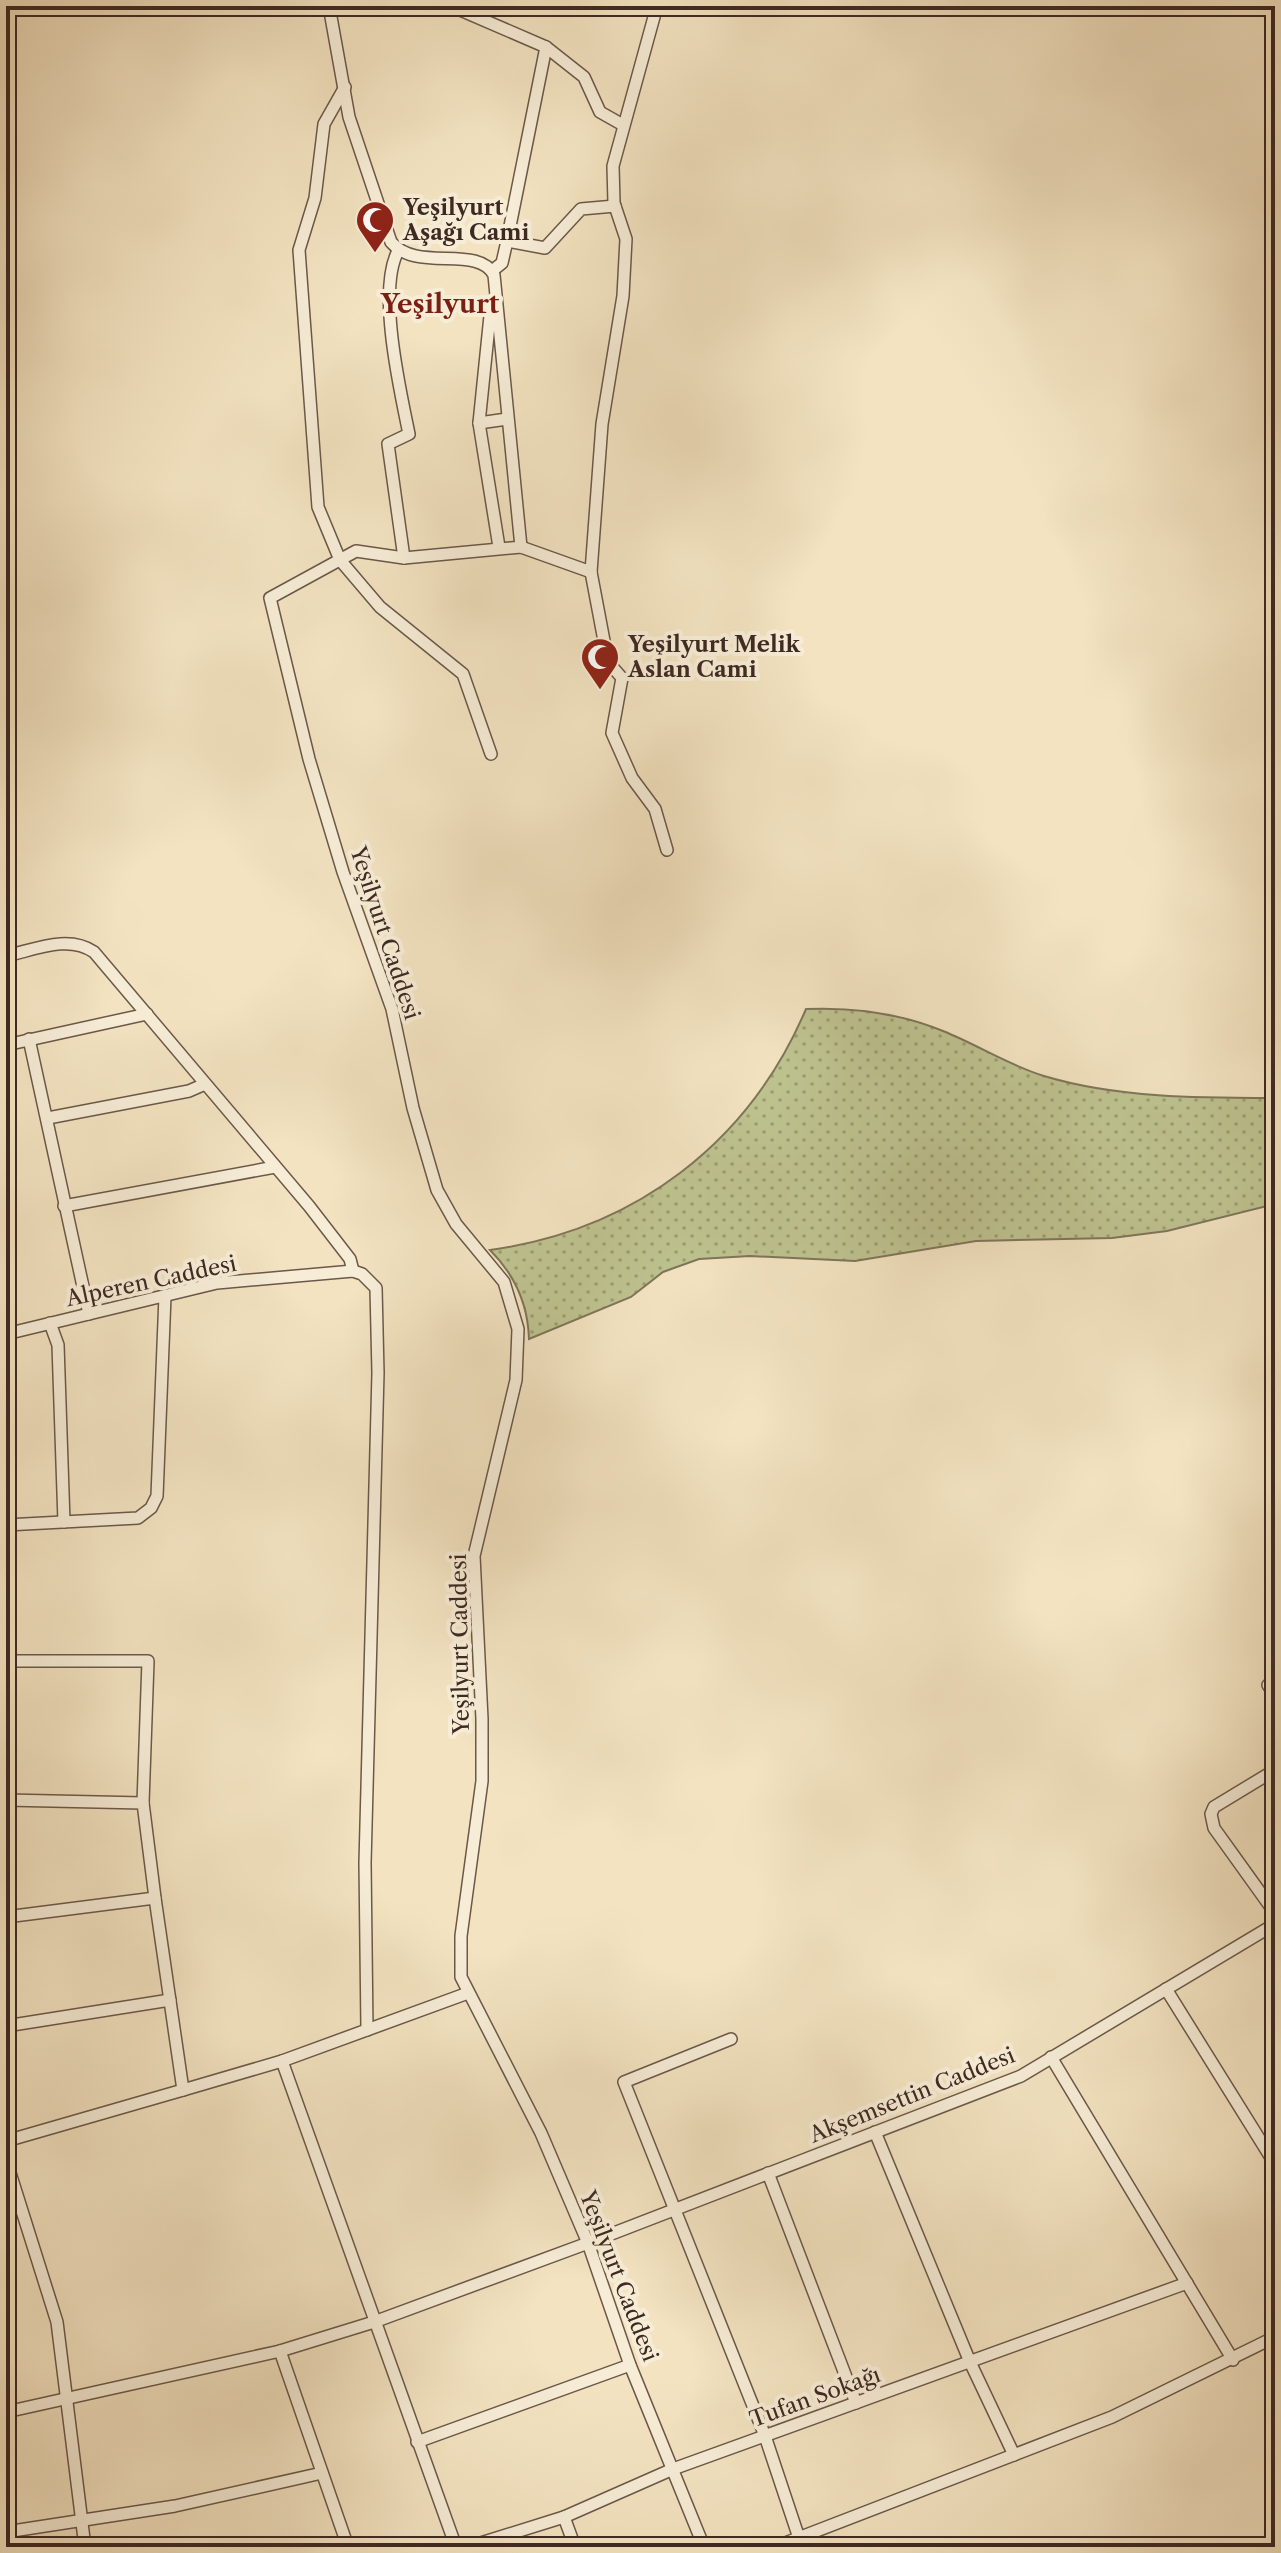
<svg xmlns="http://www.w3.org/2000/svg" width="1281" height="2553" font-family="'Libre Caslon Text',serif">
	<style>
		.green { fill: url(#green-dots); stroke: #7e7659; stroke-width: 2 }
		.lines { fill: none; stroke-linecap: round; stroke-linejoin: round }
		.minor-casing { stroke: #6b584a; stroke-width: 14 }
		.minor { stroke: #f7edd7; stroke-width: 11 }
		.labels { text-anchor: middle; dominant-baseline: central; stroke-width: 8; stroke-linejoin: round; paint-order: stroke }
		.poi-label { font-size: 22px; font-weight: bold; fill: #3e2922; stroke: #f7edd7; text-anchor: start }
		.street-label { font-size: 22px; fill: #3e2922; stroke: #f7edd7 }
		.quarter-label { font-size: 26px; font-weight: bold; fill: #7a1f14; stroke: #f7edd7 }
	</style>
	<defs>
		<pattern id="green-dots" width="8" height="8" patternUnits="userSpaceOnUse" patternTransform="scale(2)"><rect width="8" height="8" fill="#bec390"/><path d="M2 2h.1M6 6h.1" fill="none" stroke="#9c9e75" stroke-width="1.8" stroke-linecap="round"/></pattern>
	</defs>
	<rect width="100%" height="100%" fill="#f3e3c1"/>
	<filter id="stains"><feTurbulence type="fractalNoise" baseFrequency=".0025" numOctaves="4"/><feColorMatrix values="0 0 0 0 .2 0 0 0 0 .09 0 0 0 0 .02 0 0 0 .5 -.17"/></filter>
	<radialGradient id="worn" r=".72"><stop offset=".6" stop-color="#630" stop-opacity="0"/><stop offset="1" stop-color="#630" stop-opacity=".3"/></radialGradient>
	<path class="green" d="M806 1009C853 1007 899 1013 943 1031 978 1045 1008 1065 1044 1076 1117 1098 1199 1098 1275 1098V1204L1167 1231 1112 1238 976 1241 855 1261 750 1256 699 1259 663 1272 631 1297 529 1339C528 1304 515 1275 490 1250 635 1230 749 1143 806 1009Z"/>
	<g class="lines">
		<defs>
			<g id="minor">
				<path d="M329 6 349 117 391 242C416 273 478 244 494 275L521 547 404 558 356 551 270 598 309 759 343 872 392 1009 413 1108 437 1190 456 1224 504 1282 518 1329 516 1380 474 1556 482 1719V1781L461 1936V1977L541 2133 588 2243 630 2365 704 2547"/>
				<polyline points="451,6 546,47 584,77 600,112 623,125"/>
				<polyline points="345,87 324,124 315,198 299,250 318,507 340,560 380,607 463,674 491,754"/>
				<polyline points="507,241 545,248 581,209 615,206"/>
				<path d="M398 251C377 290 400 390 409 434L388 444 404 558"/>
				<polyline points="492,271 502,263 507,241 546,47"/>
				<polyline points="491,306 479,423 499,547"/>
				<polyline points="479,423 507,419"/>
				<polyline points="521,547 591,572 602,424 623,296 626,239 614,203 613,166 657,6"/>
				<polyline points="591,572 608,662 622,678 612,733 632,778 655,809 667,850"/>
				<path d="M6 956C34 950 68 934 94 952L309 1206 350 1259 353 1271"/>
				<polyline points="29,1039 89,1314"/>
				<polyline points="6,1045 147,1014"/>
				<polyline points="48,1118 189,1091 205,1084"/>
				<polyline points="64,1206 275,1167"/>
				<polyline points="50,1323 58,1345 64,1522"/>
				<polyline points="6,1334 217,1283 353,1271 362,1274 376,1288 378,1373 365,1863 367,2030"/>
				<polyline points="6,1525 138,1518 151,1508 157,1496 165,1296"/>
				<polyline points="6,1661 148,1661 143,1803"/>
				<polyline points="1268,1685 1275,1695"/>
				<polyline points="1275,1770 1214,1807 1211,1814 1214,1828 1275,1913"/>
				<polyline points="6,1800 143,1803 155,1898"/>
				<polyline points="6,1917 155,1898 183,2090 282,2061 456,2547"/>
				<polyline points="1166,1989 1275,2164"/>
				<polyline points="6,2026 170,2000"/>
				<polyline points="731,2039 624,2082 765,2436 802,2547"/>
				<polyline points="1051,2057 1233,2360"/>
				<polyline points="282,2061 468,1993"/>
				<polyline points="875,2132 970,2362 1014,2455"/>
				<polyline points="6,2141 183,2090"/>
				<polyline points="6,2160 57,2322 85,2547"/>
				<polyline points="768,2173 856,2403"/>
				<polyline points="280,2351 348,2547"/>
				<polyline points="6,2412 280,2351 374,2322 588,2243 1021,2076 1275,1924"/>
				<polyline points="417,2442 630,2365"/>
				<polyline points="564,2517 575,2547"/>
				<polyline points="6,2532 175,2506 322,2473"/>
				<polyline points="468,2547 564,2517 673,2469 1187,2283"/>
				<polyline points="775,2547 1112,2417 1275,2337"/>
			</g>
		</defs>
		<use href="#minor" class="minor-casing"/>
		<use href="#minor" class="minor"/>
	</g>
	<defs>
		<symbol id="mosque-pin" viewBox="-11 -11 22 30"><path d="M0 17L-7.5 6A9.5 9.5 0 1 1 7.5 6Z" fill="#8f2418" stroke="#f7edd7"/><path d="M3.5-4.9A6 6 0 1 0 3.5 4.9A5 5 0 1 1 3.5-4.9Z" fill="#fff"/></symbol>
	</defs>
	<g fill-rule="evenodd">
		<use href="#mosque-pin" x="353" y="198" width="44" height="60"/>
		<use href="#mosque-pin" x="578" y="635" width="44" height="60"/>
	</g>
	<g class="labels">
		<g class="poi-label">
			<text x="403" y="207">Yeşilyurt<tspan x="403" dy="25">Aşağı Cami</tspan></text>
			<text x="628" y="644">Yeşilyurt Melik<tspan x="628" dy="25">Aslan Cami</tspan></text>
		</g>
		<g class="street-label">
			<text transform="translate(385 933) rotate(72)">Yeşilyurt Caddesi</text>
			<text transform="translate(151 1281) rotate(-12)">Alperen Caddesi</text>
			<text transform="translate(460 1644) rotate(-91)">Yeşilyurt Caddesi</text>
			<text transform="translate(912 2095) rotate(-22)">Akşemsettin Caddesi</text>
			<text transform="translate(619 2276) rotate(69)">Yeşilyurt Caddesi</text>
			<text transform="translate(815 2397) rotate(-20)">Tufan Sokağı</text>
		</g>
		<g class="quarter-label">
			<text x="440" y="304">Yeşilyurt</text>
		</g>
	</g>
	<rect width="1281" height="2553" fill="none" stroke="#f3e3c1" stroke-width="32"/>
	<rect x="8" y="8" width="1265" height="2537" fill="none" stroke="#3e2922" stroke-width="4"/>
	<rect x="16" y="16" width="1249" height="2521" fill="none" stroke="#3e2922" stroke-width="2"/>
	<rect width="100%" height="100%" filter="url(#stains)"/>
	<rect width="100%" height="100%" fill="url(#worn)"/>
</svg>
